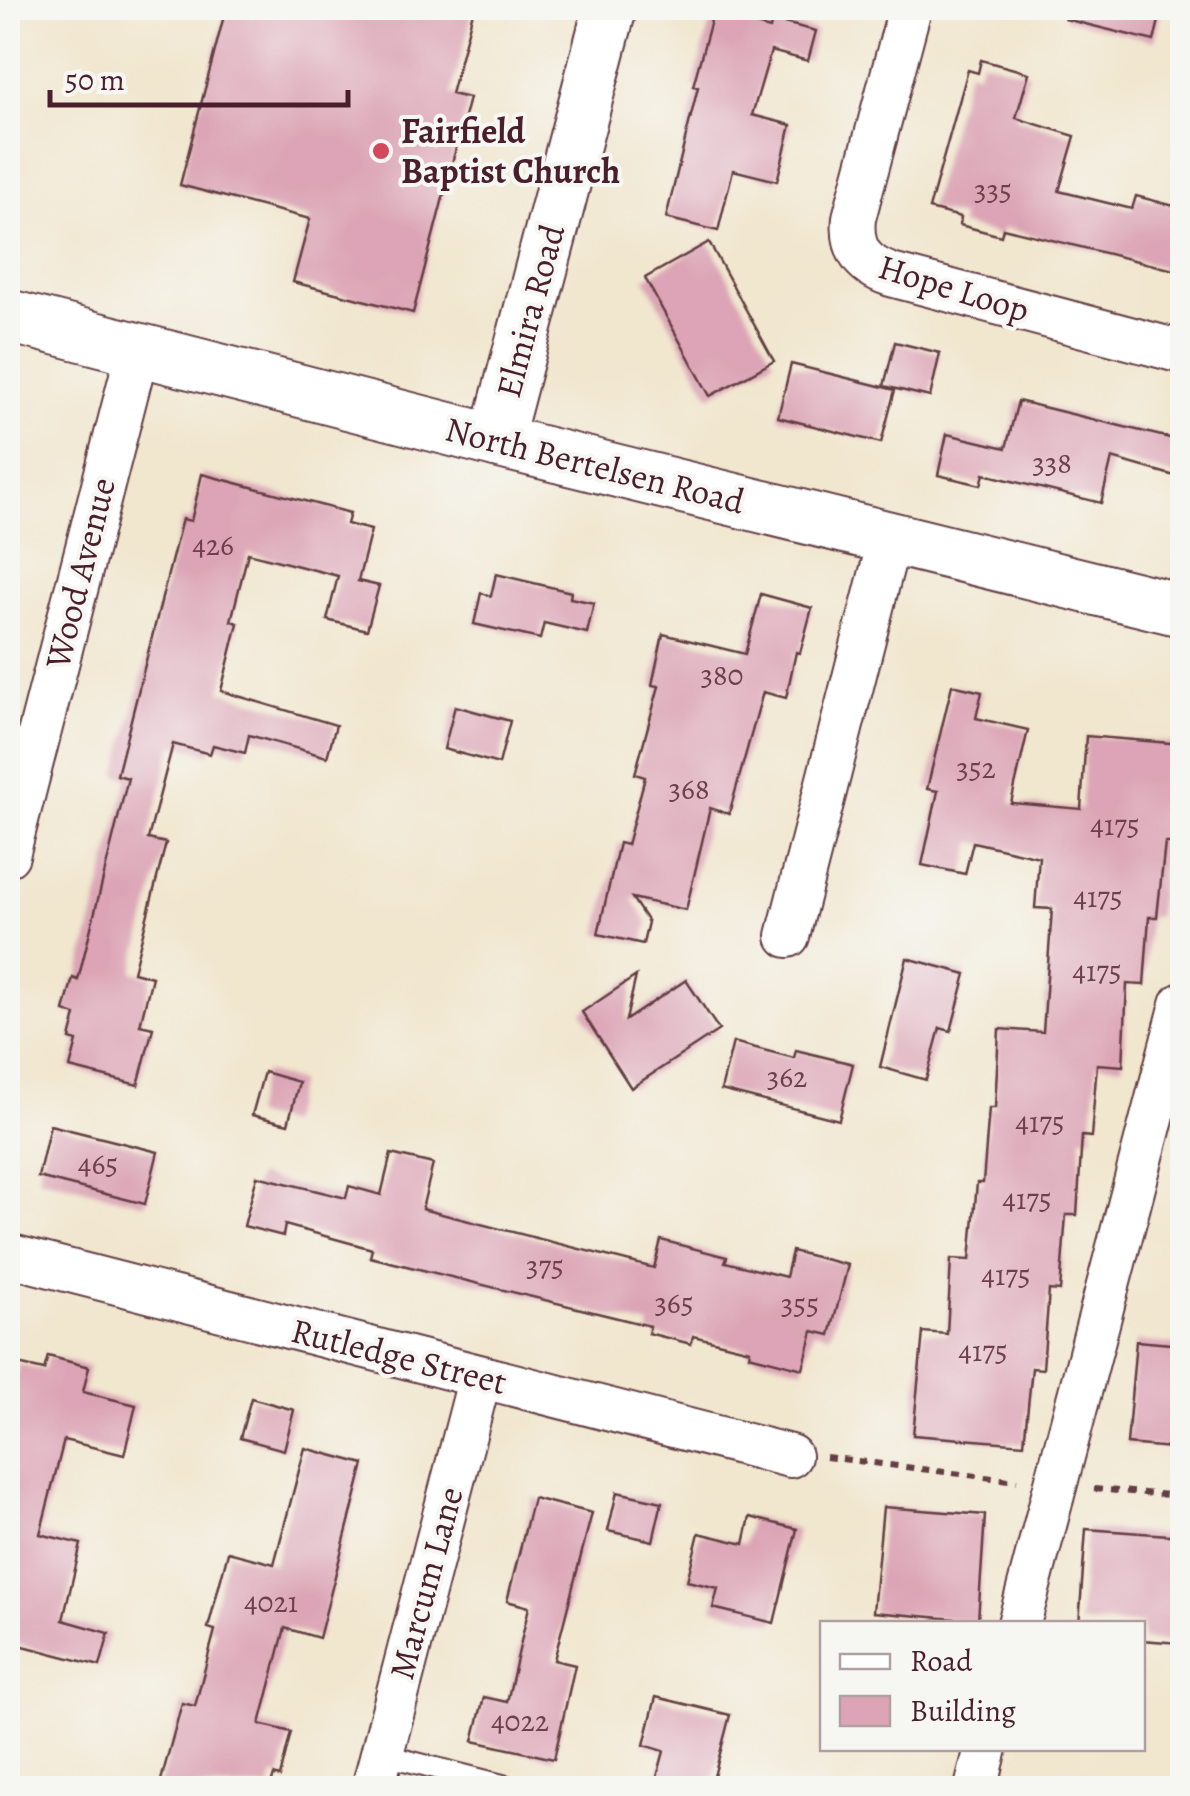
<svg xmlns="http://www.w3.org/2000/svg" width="1190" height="1796" font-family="Alegreya,serif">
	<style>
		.building { fill: #dca4b6 }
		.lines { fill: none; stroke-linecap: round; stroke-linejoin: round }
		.service-casing { stroke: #633d43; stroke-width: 24 }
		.minor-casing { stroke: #633d43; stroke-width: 46 }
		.tertiary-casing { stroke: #633d43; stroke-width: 56 }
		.path { stroke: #633d43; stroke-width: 6; stroke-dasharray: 8 8; stroke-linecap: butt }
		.service { stroke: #fff; stroke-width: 20 }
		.minor { stroke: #fff; stroke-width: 42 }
		.tertiary { stroke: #fff; stroke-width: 52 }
		.poi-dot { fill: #d1495b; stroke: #f6f6f2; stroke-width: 4 }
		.labels { text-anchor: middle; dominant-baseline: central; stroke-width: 8; stroke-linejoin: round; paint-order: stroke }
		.number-label { font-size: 30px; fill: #6e404e }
		.poi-label { font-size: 35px; font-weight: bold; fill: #4a1f2b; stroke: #f6f6f2; text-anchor: start }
		.street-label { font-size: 35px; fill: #4a1f2b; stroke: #f6f6f2 }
	</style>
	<rect width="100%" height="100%" fill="#f6f6f2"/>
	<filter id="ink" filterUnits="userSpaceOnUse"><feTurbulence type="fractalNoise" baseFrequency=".01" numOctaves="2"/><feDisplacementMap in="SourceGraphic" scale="20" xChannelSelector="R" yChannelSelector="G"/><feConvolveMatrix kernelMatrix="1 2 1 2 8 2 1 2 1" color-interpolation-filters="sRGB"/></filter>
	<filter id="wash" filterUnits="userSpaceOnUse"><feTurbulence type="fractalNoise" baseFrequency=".0048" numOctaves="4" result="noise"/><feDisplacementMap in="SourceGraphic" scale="40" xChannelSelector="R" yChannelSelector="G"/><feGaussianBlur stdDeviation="2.25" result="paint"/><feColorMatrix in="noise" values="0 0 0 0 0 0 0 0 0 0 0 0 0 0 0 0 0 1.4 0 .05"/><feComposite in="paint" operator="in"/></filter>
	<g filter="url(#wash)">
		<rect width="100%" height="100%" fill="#f1e6ce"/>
		<g id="blocks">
			<g class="building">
				<polygon points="226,8 474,8 451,94 469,98 413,313 293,282 310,219 180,185"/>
				<polygon points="1067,8 1162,8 1154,41 1065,19"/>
				<polygon points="713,13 770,29 772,20 816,31 808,61 771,51 752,115 791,125 777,181 733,170 718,231 666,218 698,87 693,86"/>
				<polygon points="981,60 1029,73 1016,118 1075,136 1059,191 1132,209 1136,196 1182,208 1182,257 1177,255 1174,270 1003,228 1001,236 960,225 961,217 929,209 968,70 978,73"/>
				<polygon points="709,242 774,361 710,396 645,278"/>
				<polygon points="895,342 940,353 930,397 884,386"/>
				<polygon points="791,364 895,390 881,443 778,417"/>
				<polygon points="1018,401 1182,441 1182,478 1112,458 1101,503 984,474 981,485 938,475 947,434 1006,448"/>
				<polygon points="202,474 350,513 347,524 371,530 358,581 379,586 367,630 327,620 338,576 248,553 231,621 238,623 221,691 336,725 327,757 249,735 245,753 213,745 210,754 173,744 148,839 166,843 133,972 152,977 140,1025 153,1028 138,1085 70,1068 77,1041 70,1039 76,1015 64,1011 73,978 78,980 128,778 117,775 182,519 191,521"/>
				<polygon points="496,574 571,592 570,598 594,603 587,633 544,623 540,639 474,624 481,593 491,596"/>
				<polygon points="761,594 812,608 800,653 796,652 786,698 763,692 729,814 710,808 686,910 632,898 648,922 643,944 598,934 619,843 627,845 645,777 635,774 659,686 652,685 663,634 745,654"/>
				<polygon points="952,685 982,692 976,718 1028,730 1011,803 1081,809 1086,736 1182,744 1176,843 1165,843 1157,917 1149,917 1144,985 1127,984 1123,1066 1097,1064 1091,1137 1082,1136 1077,1215 1066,1215 1060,1291 1049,1290 1043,1369 1032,1368 1024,1444 913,1435 923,1332 947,1334 951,1259 970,1260 977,1183 983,1183 989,1108 995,1108 999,1029 1043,1032 1052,909 1035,908 1039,857 973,842 965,874 922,865 938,791 927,789"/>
				<polygon points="455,706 510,721 499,764 444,749"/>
				<polygon points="907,958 966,974 951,1031 940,1028 926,1080 880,1067"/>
				<polygon points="636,976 626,1020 686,980 719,1030 631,1088 582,1012"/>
				<polygon points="733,1042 794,1058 796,1050 853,1064 839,1120 721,1090"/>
				<polygon points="264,1072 299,1082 288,1124 252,1115"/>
				<polygon points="50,1125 158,1152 145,1204 38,1177"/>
				<polygon points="391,1154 433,1164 422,1209 654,1268 661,1240 727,1257 725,1262 786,1277 792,1251 848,1265 830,1335 813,1331 803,1369 749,1355 750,1350 693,1336 691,1344 648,1333 650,1326 370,1257 372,1249 285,1225 283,1236 244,1226 257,1176 346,1198 349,1186 381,1195"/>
				<polygon points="1136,1341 1182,1345 1182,1449 1127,1444"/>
				<polygon points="48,1356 89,1367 83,1392 136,1405 124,1455 64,1440 40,1534 81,1544 63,1620 109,1633 100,1666 8,1642 8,1406 18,1364 44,1370"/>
				<polygon points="251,1398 294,1410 284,1450 240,1438"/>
				<polygon points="305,1448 364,1464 319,1638 285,1628 260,1724 291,1732 280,1777 274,1775 270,1788 159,1788 182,1703 195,1706 215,1630 208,1628 228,1552 274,1564"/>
				<polygon points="617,1492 662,1502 653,1541 608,1531"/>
				<polygon points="533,1498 592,1513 554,1660 575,1665 554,1759 473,1741 484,1697 507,1702 529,1607 507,1601"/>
				<polygon points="883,1507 985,1515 978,1621 873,1612"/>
				<polygon points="750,1517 797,1529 774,1623 713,1608 718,1588 687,1581 699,1533 744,1544"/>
				<polygon points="1086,1529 1182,1536 1179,1643 1142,1640 1142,1624 1079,1624"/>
				<polygon points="656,1697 730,1715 711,1788 654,1788 664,1751 644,1745"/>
			</g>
		</g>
	</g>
	<g filter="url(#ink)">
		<use href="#blocks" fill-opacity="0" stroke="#633d43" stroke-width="2.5"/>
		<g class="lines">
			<defs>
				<polyline id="service" points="381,1754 514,1788"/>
				<g id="minor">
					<path d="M910 8 854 218C851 249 862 265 891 275L1182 352"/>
					<polyline points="8,855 138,349"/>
					<polyline points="788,936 890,537"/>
					<polyline points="8,1255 790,1456"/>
					<polyline points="1019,1624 1182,1004"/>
					<polyline points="373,1788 480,1377"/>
					<polyline points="976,1788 986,1748"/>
				</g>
				<g id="tertiary">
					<polyline points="8,316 496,441 1182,610"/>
					<polyline points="496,441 610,8"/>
				</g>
			</defs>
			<use href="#service" class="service-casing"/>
			<use href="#minor" class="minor-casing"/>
			<use href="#tertiary" class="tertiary-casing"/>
			<g class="path">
				<polyline points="826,1457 1017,1481"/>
				<polyline points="1094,1489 1182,1496"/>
			</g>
			<use href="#service" class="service"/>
			<use href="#minor" class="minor"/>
			<use href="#tertiary" class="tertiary"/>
		</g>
	</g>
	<circle class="poi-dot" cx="381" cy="151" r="10"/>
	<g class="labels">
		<g class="number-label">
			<text x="993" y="190">335</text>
			<text x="1052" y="463">338</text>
			<text x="213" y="545">426</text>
			<text x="722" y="675">380</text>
			<text x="976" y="768">352</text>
			<text x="689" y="789">368</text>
			<text x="1115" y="825">4175</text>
			<text x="1098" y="897">4175</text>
			<text x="1097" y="971">4175</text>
			<text x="787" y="1077">362</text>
			<text x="1040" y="1122">4175</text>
			<text x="98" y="1164">465</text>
			<text x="1027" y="1199">4175</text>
			<text x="545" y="1266">375</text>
			<text x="1006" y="1275">4175</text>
			<text x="674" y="1303">365</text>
			<text x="800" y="1304">355</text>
			<text x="983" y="1351">4175</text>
			<text x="271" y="1602">4021</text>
			<text x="520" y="1721">4022</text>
		</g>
		<g class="poi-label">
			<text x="401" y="131">Fairfield<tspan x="401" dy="40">Baptist Church</tspan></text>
		</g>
		<g class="street-label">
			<text transform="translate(954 288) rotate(17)">Hope Loop</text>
			<text transform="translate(530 311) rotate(-75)">Elmira Road</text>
			<text transform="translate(595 465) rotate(14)">North Bertelsen Road</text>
			<text transform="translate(80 573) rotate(-76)">Wood Avenue</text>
			<text transform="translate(399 1356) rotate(14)">Rutledge Street</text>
			<text transform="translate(426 1583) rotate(-75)">Marcum Lane</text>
		</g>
	</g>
	<rect width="1190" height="1796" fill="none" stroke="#f6f6f2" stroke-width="40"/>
	<rect x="820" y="1621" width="325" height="130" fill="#f6f6f2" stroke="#b1a0a2" stroke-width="2.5"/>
	<rect x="840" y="1654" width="50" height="15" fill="#ffffff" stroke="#b1a0a2" stroke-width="2.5"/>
	<text x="910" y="1671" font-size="30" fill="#4a1f2b">Road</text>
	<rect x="840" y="1696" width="50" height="30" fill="#dca4b6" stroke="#b1a0a2" stroke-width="2.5"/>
	<text x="910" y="1721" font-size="30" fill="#4a1f2b">Building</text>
	<path d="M50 90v15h298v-15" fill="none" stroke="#4a1f2b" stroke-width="5"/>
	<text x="65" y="90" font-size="30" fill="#4a1f2b" stroke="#f6f6f2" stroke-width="8" paint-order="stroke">50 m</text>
</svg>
